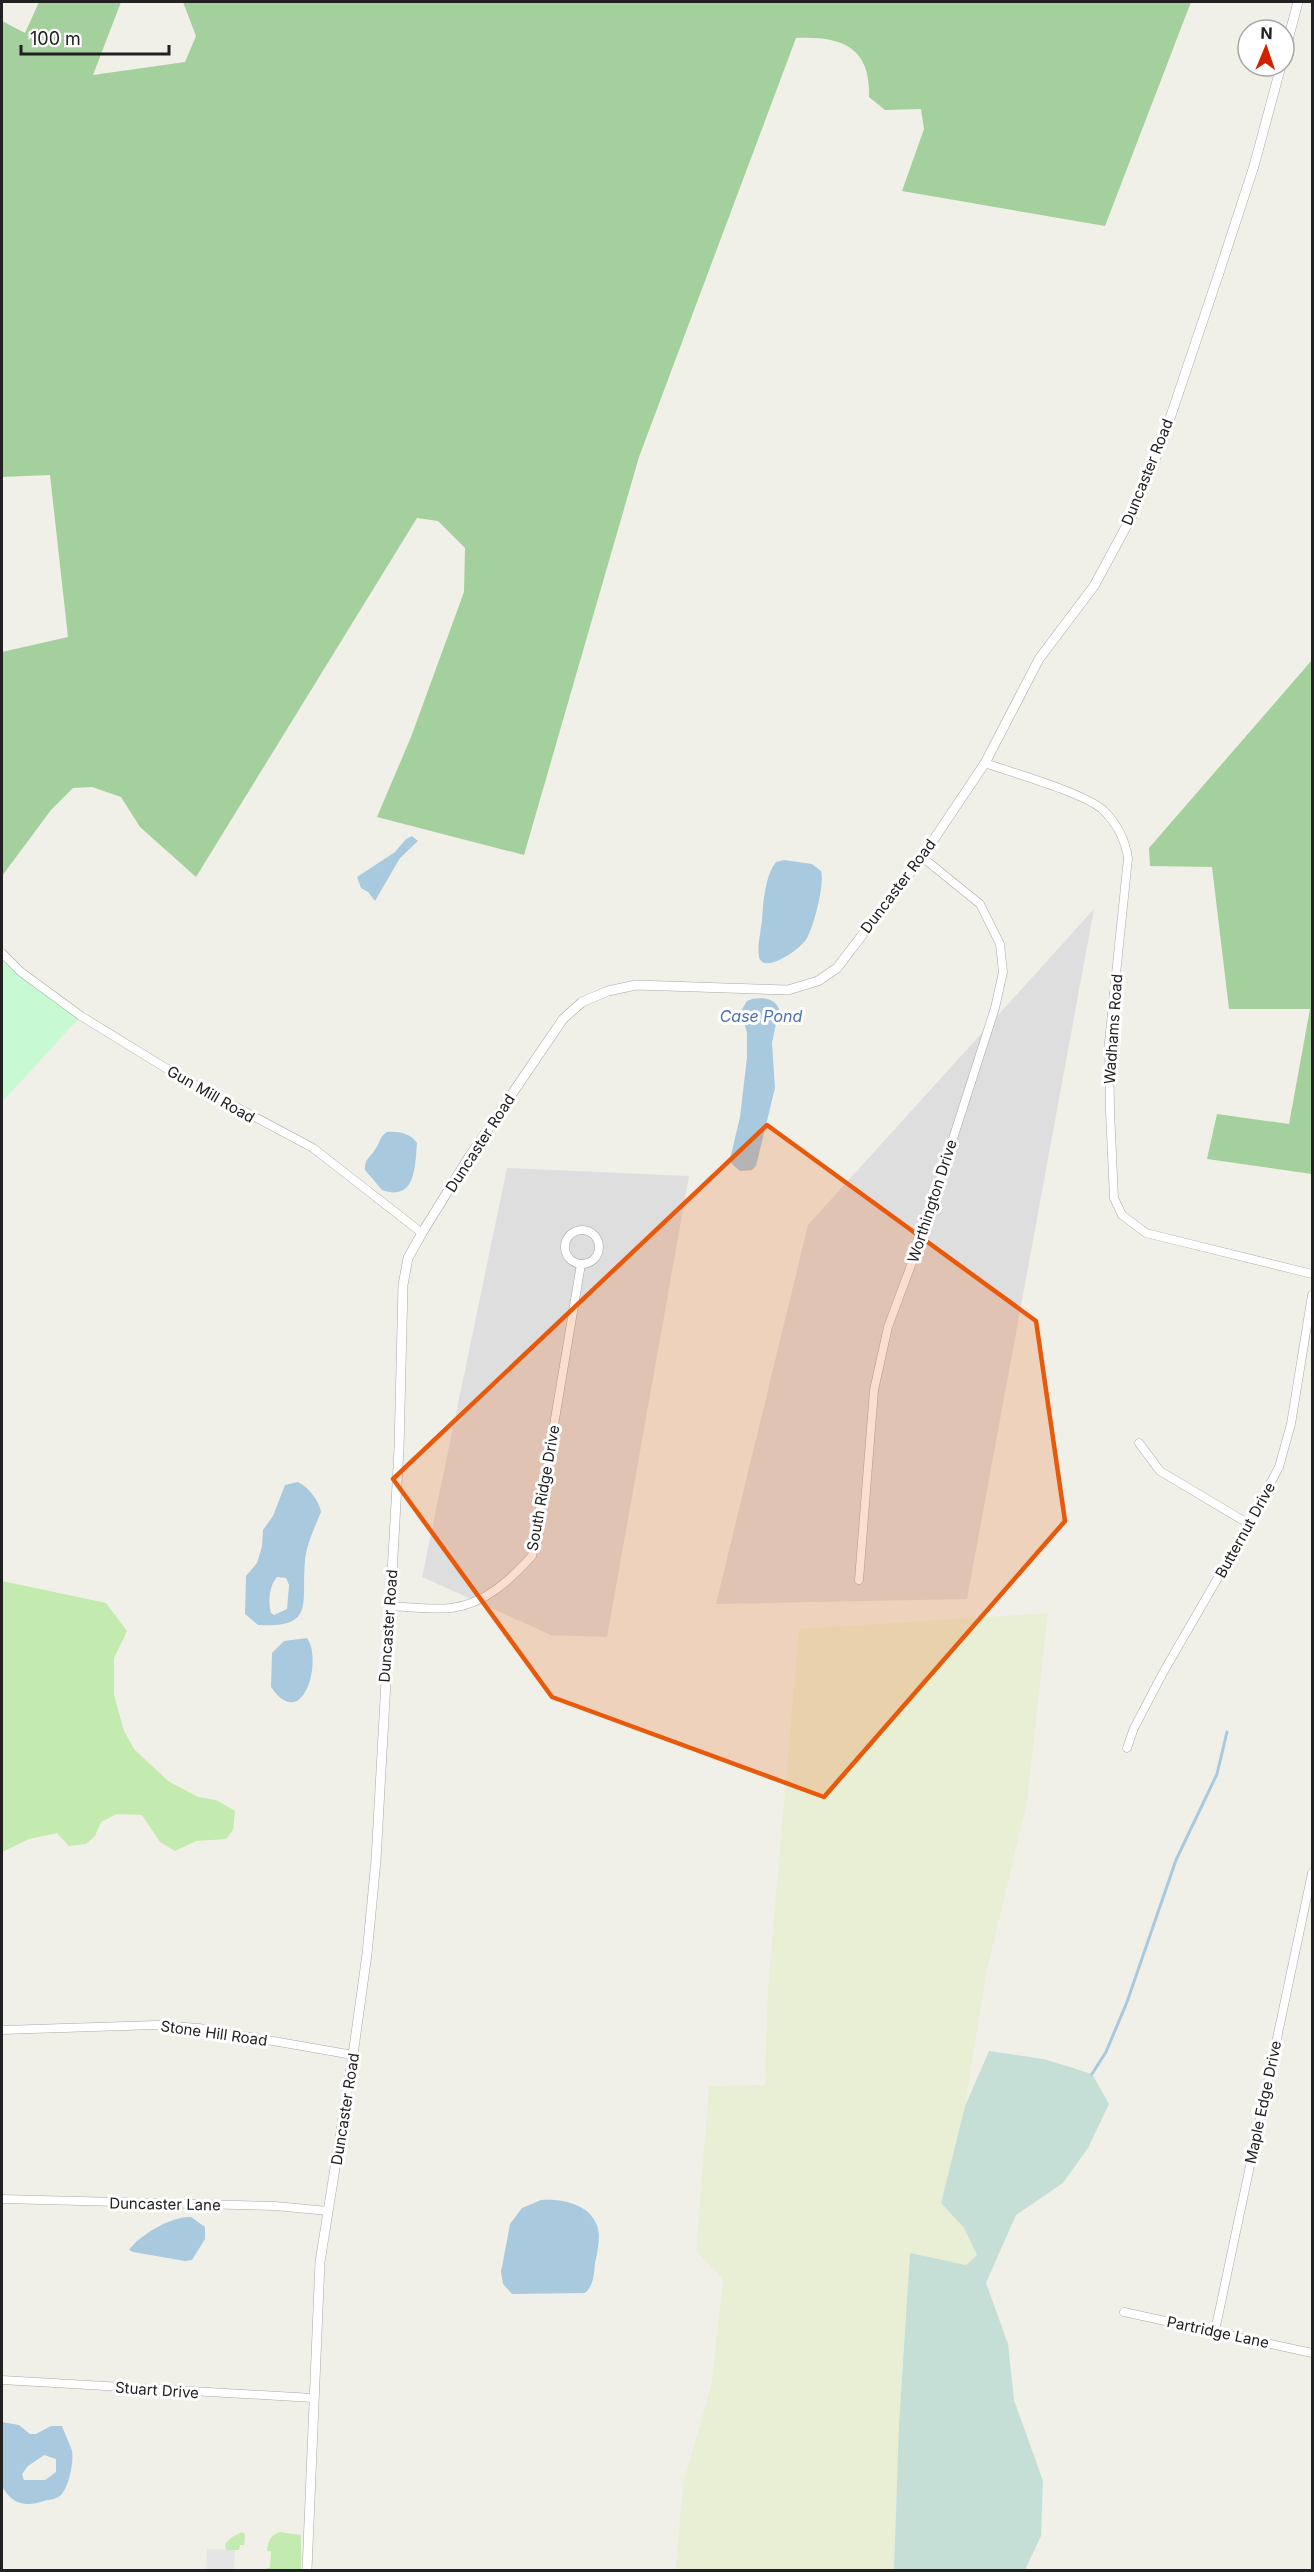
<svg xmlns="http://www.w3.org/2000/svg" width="1314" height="2572" font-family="Inter,sans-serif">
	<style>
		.residential { fill: #dfdede }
		.farmland { fill: #e9efd4 }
		.grass { fill: #c3eaaf }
		.forest { fill: #a4d09d }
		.wetland { fill: #c5dfd7 }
		.park { fill: #c7f9d2 }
		.parking { fill: #e5e5e5 }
		.water { fill: #a9cade; fill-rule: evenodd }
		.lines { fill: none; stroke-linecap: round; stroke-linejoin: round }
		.stream { stroke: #a9cade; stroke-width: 3 }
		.minor-casing { stroke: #a8a8a8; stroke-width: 9 }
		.tertiary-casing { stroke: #a8a8a8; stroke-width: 10 }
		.minor { stroke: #fff; stroke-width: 8 }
		.tertiary { stroke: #fff; stroke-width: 9 }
		.marked { fill: #e8590c; fill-opacity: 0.2; stroke: #e8590c; stroke-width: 4.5; stroke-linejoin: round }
		.labels { text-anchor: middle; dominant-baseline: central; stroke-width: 6; stroke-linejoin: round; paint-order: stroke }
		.street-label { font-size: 15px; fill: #212121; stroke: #fff }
		.water-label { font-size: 16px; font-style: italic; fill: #4d70b1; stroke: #fff }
	</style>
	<rect width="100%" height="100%" fill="#f1f0e8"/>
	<g class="residential">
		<polygon points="1094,909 967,1599 716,1604 808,1225"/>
		<polygon points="507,1168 689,1176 607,1637 551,1635 422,1577"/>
	</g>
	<polygon class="farmland" points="1048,1613 1027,1803 987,1970 965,2106 941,2203 964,2228 977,2254 966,2265 910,2254 899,2424 894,2570 677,2570 676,2565 683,2484 711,2386 723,2279 696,2251 709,2086 765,2085 768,1987 799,1629"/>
	<g class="grass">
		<polygon points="2,1581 106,1603 127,1631 114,1658 114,1695 124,1731 134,1749 168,1781 198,1797 216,1800 235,1811 233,1830 226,1839 196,1841 175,1851 160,1842 142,1815 117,1814 101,1822 95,1836 86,1844 69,1846 57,1833 29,1839 2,1852"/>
		<polygon points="242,2532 245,2534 244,2545 240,2545 239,2550 226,2550 225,2544 232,2537"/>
		<path d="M280 2532 301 2535V2570H266V2568H270L271 2551H267C268 2541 270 2535 280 2532Z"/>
	</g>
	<g class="forest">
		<path d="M39 2H121L93 75 185 62 196 36 183 2H1191L1105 226 902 191 924 129 921 109 885 110 869 97C871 46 840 36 796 38L639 457 524 855 377 817 411 737 464 592 465 548 438 521 417 518 196 877 140 827 121 797 92 787 73 788 51 810 2 876V652L68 637 50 475 2 477V21L25 33Z"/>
		<polygon points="1312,660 1312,1174 1207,1159 1217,1114 1289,1124 1310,1009 1229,1009 1212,867 1150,866 1149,848"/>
	</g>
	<polygon class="wetland" points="989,2051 1044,2059 1092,2074 1109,2104 1088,2148 1063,2183 1016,2215 986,2283 1008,2344 1014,2400 1043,2481 1041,2536 1025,2570 894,2570 899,2424 910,2253 966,2265 977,2255 964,2228 941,2203 965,2106"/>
	<polygon class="park" points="2,953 81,1016 2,1102"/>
	<polygon class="parking" points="207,2549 235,2550 234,2570 206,2570"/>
	<g class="water">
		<polygon points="412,836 418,841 400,858 375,901 368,892 361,888 357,877 395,852 406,839"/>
		<path d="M784 860 812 864 821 871C825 883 814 926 807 938 803 947 764 976 759 957 757 946 761 931 762 920 763 903 765 876 776 862Z"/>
		<path d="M752 999C762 997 775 998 779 1009L772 1043 775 1088 756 1166 752 1170 740 1171 732 1164 730 1159 740 1117 747 1057V1033L741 1011 747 1001Z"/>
		<path d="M387 1132C397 1131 411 1133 417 1143 415 1166 416 1202 382 1190L365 1170C364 1159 371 1157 376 1148 381 1141 379 1137 387 1132Z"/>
		<path d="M298 1482C308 1487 319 1500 321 1512 315 1527 306 1545 305 1561 301 1604 316 1628 258 1625L245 1614 246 1576 257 1563 262 1546 263 1530 273 1516 285 1485ZM277 1577 286 1578 289 1585 287 1609 274 1615 271 1613C268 1602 269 1586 277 1577Z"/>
		<path d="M307 1638C323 1660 303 1734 271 1687L272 1653 284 1641Z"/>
		<path d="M541 2200C565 2198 597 2206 599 2235 599 2244 597 2254 595 2263 594 2274 594 2285 585 2293L512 2294 503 2284 501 2272 510 2224 522 2208Z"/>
		<path d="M191 2217 205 2227V2239L192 2260 185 2261 133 2252 129 2250C139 2235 172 2216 191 2217Z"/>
		<path d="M2 2422 19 2425 30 2434H36L51 2426H62C64 2432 71 2447 72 2451 74 2463 69 2486 61 2495 56 2500 50 2499 44 2501 26 2507 12 2505 2 2486 0 2478 1 2433 2 2422ZM44 2455 56 2459V2472L45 2480H24L22 2474 28 2466Z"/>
	</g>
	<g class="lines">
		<polyline class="stream" points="1092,2074 1106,2052 1127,2002 1176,1860 1217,1774 1227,1732"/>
		<defs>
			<g id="minor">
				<path d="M985 763C1013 773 1081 792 1102 809 1116 822 1125 839 1128 858L1109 1042 1110 1111 1114 1198 1122 1215 1146 1233 1312 1274"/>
				<polyline points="2,953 21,972 81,1016 182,1078 313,1148 422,1233"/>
				<circle cx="582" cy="1247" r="17"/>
				<polyline points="1139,1443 1160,1471 1249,1524"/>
				<polyline points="859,1580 874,1390 888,1327 920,1241 995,1008 1003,972 1000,944 980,904 922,857"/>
				<path d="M390 1606C410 1607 432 1610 451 1608 485 1604 510 1580 532 1556L581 1264"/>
				<polyline points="1127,1748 1134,1728 1164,1671 1249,1524 1279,1467 1291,1424 1312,1295"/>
				<polyline points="2,2030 156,2025 199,2028 353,2055"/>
				<polyline points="2,2199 275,2206 328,2211"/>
				<polyline points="1124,2312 1312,2353"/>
				<polyline points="1215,2331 1312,1873"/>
				<polyline points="2,2380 313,2398"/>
			</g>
			<g id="tertiary">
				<polyline points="1284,55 1298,2"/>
				<polyline points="307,2570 320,2262 353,2055 367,1954 376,1860 399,1449 403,1285 408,1258 422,1233 469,1157 563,1019 582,1002 608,991 636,985 788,990 818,981 837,968 922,857 985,763 1039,659 1094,586 1133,514 1161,445 1220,270 1254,166 1281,66"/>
			</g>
		</defs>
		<use href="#minor" class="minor-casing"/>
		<use href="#tertiary" class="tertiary-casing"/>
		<use href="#minor" class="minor"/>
		<use href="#tertiary" class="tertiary"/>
	</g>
	<path class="marked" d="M767 1125 1036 1321 1065 1521 824 1797 552 1697 393 1479Z"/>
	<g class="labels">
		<g class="street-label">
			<text transform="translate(1147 472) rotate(-68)">Duncaster Road</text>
			<text transform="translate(898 886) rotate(-53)">Duncaster Road</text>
			<text transform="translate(1113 1029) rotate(-86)">Wadhams Road</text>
			<text transform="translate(211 1094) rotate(30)">Gun Mill Road</text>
			<text transform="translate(480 1143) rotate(-57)">Duncaster Road</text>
			<text transform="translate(932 1201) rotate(-72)">Worthington Drive</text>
			<text transform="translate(543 1488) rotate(-80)">South Ridge Drive</text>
			<text transform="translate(1245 1530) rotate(-61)">Butternut Drive</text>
			<text transform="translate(388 1626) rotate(-86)">Duncaster Road</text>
			<text transform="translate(214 2033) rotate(8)">Stone Hill Road</text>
			<text transform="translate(1263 2102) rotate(-78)">Maple Edge Drive</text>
			<text transform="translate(345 2109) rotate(-81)">Duncaster Road</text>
			<text transform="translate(165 2204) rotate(1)">Duncaster Lane</text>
			<text transform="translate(1218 2332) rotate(12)">Partridge Lane</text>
			<text transform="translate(157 2390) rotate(4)">Stuart Drive</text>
		</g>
		<g class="water-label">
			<text x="761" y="1016">Case Pond</text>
		</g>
	</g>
	<rect width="1314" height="2572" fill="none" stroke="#212121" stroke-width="6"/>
	<g transform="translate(1266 48) rotate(2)"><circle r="28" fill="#ffffff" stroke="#a6a6a6" stroke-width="1.5"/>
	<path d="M0-4.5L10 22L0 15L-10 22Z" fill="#d12101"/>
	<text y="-9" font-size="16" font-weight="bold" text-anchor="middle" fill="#212121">N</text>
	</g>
	<path d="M21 45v9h148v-9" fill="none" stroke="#212121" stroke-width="3"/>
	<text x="30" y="45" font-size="18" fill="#212121" stroke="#ffffff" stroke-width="4.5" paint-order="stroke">100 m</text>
</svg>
